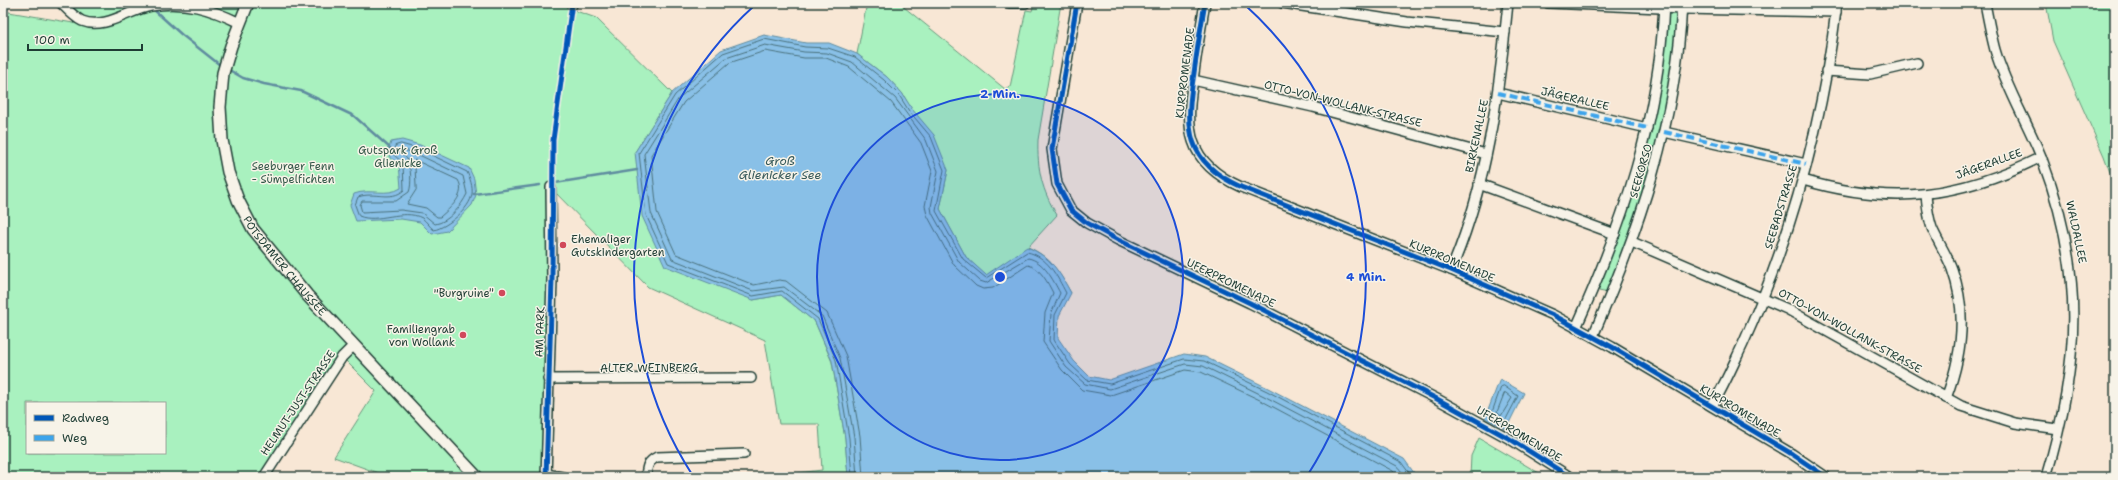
<svg xmlns="http://www.w3.org/2000/svg" width="2118" height="480" font-family="'Shantell Sans',sans-serif">
	<style>
		.green { fill: #a9f1bf; stroke: #64977a; fill-rule: evenodd }
		.water { fill: #89c0e7; stroke: #5f8c9f }
		.lines { fill: none; stroke-linecap: round; stroke-linejoin: round }
		.shore { stroke: #49717c; stroke-width: 1 }
		.stream { stroke: #5f8c9f; stroke-width: 2.5 }
		.minor-casing { stroke: #1f3d34; stroke-width: 12 }
		.major-casing { stroke: #1f3d34; stroke-width: 14 }
		.minor { stroke: #f7f3e8; stroke-width: 9 }
		.major { stroke: #f7f3e8; stroke-width: 11 }
		.quiet { stroke: #3da4eb; stroke-width: 4; stroke-dasharray: 8 4; stroke-linecap: butt }
		.cycleway-casing { stroke: #f7f3e8; stroke-width: 8 }
		.cycleway { stroke: #0057b8; stroke-width: 5 }
		.ring { fill: none; stroke: #1d4ed8; stroke-width: 2 }
		.poi-dot { fill: #d1495b; stroke: #f7f3e8; stroke-width: 1.5 }
		.labels { text-anchor: middle; dominant-baseline: central; stroke-width: 3; stroke-linejoin: round; paint-order: stroke }
		.street-label { font-size: 11px; fill: #1f3d34; stroke: #f7f3e8 }
		.park-label { font-size: 11px; fill: #345849; stroke: #f7f3e8 }
		.poi-label { font-size: 11px; fill: #1f3d34; stroke: #f7f3e8; text-anchor: end }
		.water-label { font-size: 12px; font-style: italic; fill: #345758; stroke: #f7f3e8 }
		.centre { fill: #1d4ed8; stroke: #f7f3e8; stroke-width: 2 }
		.ring-label { font-size: 12px; text-anchor: middle; font-weight: bold; fill: #1d4ed8; stroke: #f7f3e8; stroke-width: 3; stroke-linejoin: round; paint-order: stroke }
	</style>
	<rect width="100%" height="100%" fill="#f8e7d5"/>
	<filter id="ink" filterUnits="userSpaceOnUse"><feTurbulence type="fractalNoise" baseFrequency=".025" numOctaves="2"/><feDisplacementMap in="SourceGraphic" scale="8" xChannelSelector="R" yChannelSelector="G"/><feConvolveMatrix kernelMatrix="1 2 1 2 8 2 1 2 1" color-interpolation-filters="sRGB"/></filter>
	<g filter="url(#ink)">
		<g class="green">
			<path d="M61 3H567L576 11 596 18 672 93 635 152 753 300 781 295 815 322 832 362 845 438 848 477H799L798 473 822 470 819 424H779L765 340 648 287 551 188 548 477H389L334 457 376 391 342 357 267 468 270 477H3V11L85 25ZM27 403H165V453H27Z"/>
			<path d="M867 3H899L1005 89 1010 87 1026 10 1032 11 1034 3H1061L1038 140C1037 169 1042 191 1057 215L1028 247C1051 257 1059 272 1071 293L1005 295 966 257 940 209 948 170 902 93 887 77 857 54Z"/>
			<polygon points="2046,3 2115,3 2115,186 2104,156 2053,41"/>
			<polygon points="1670,11 1678,14 1673,67 1650,176 1608,293 1599,291 1600,284 1618,238 1641,166 1667,14"/>
			<polygon points="1479,438 1539,473 1544,477 1470,477 1471,456"/>
		</g>
		<g class="water">
			<path d="M764 35 806 43H829L857 54 887 77 902 93 912 109 934 135 948 170 940 209 966 257 986 275 1027 247C1051 257 1059 271 1071 293L1059 316 1058 338 1074 361 1089 376 1109 380 1184 354 1205 357 1268 388 1404 459 1417 477H848L845 438 832 361 815 322 781 295 753 300 665 266 642 216 635 152 672 93 721 50Z"/>
			<path d="M402 140 420 145 469 168 474 179 476 195 472 205 447 231 432 234 420 222 401 219 356 221 350 205 354 194C370 188 387 197 401 188L399 163 390 158 389 148 391 142Z"/>
			<polygon points="1500,379 1524,393 1506,429 1485,418"/>
		</g>
		<g class="lines">
			<g class="shore">
				<path d="M401 144 419 149 467 172C470 178 473 187 472 194 470 209 447 227 434 230 430 227 426 221 422 218 403 208 377 224 359 216L355 205 358 197C374 191 391 202 404 190L403 163 394 155 395 146Z"/>
				<path d="M401 149 417 154 463 176 467 194C461 206 449 222 435 224L422 213 401 210 362 212 360 205 362 201H396L409 192C412 185 411 166 407 159 405 156 401 154 399 152Z"/>
				<path d="M415 160 458 180C467 195 450 208 440 217H437L426 208 407 204 416 190Z"/>
				<polygon points="1504,386 1518,396 1504,423 1491,415 1501,387"/>
				<polygon points="1506,393 1512,398 1501,416 1497,412 1504,394"/>
				<path d="M852 477 849 438 836 360 818 319 782 291 753 296 668 263 646 215 639 153 675 95 723 53 764 39 805 47 828 48 855 57 884 80 899 95 909 111 931 137 944 170 936 211 963 259 986 278 1027 252C1047 256 1057 276 1066 293L1055 315 1054 340 1070 364 1087 380 1110 384 1184 359 1204 361 1267 391 1401 462 1412 477"/>
				<path d="M857 477 854 437 840 358 822 316 784 287 753 291 672 259 651 213 644 154 679 98 726 58 765 45 804 52 827 53 852 62 895 98 926 140 938 171 931 207 932 213 959 262 980 281 986 283 1028 258C1044 261 1053 280 1060 293L1051 314 1049 341 1066 367 1085 384 1110 389 1185 364 1203 366 1264 396 1397 466 1406 477"/>
				<path d="M863 477 860 436 846 356 827 313 786 281 779 280 754 285 676 254 657 212 651 155 684 102 729 63 765 51 804 58H826L849 67 891 102 921 143 932 171 925 206 927 215 954 265 976 286 983 289 993 288 1028 265C1040 267 1048 283 1053 293L1045 313 1043 342 1062 370 1082 390 1111 395 1185 370 1201 372 1262 401 1393 471 1398 477"/>
			</g>
			<g class="stream">
				<polyline points="153,9 182,35 220,65"/>
				<polyline points="231,71 243,78 264,84 301,91 354,116 391,149"/>
				<polyline points="555,183 637,170"/>
				<polyline points="474,194 540,185"/>
			</g>
			<defs>
				<g id="minor">
					<path d="M61 3C67 9 74 17 82 21 105 30 129 10 151 6 184 0 211 9 240 23"/>
					<polyline points="1009,3 1025,3"/>
					<polyline points="1077,3 1052,149 1057,184 1071,210 1087,223 1118,240 1250,303 1437,399 1510,439 1570,477"/>
					<path d="M1205 3C1201 26 1197 50 1194 73 1185 128 1185 162 1241 187L1451 270 1553 315 1612 347 1792 454 1826 477"/>
					<polyline points="1282,3 1407,22 1505,32"/>
					<polyline points="1548,3 1682,9 1836,12"/>
					<path d="M1985 3C1988 19 1991 35 1995 50 2006 88 2028 123 2042 159 2085 271 2080 364 2046 477"/>
					<polyline points="572,5 572,3"/>
					<polyline points="1826,71 1870,74 1917,63"/>
					<polyline points="1193,80 1313,107 1486,154"/>
					<polyline points="1498,93 1647,128"/>
					<polyline points="1664,132 1806,164"/>
					<path d="M1803 180C1891 206 1959 198 2041 157"/>
					<polyline points="1479,184 1615,234"/>
					<path d="M1926 195C1927 206 1928 217 1932 228 1938 242 1947 255 1952 269 1968 313 1962 356 1946 398"/>
					<polyline points="1632,242 1787,309 1961,406 2015,423 2058,429"/>
					<path d="M1451 270C1487 186 1499 93 1508 3"/>
					<path d="M1576 328C1622 225 1660 117 1664 3"/>
					<path d="M1593 336C1639 230 1677 120 1682 3"/>
					<polyline points="548,379 751,378"/>
					<path d="M1712 406C1724 386 1733 365 1743 344 1792 236 1823 120 1837 3"/>
					<polyline points="546,474 562,477"/>
					<polyline points="264,477 342,357 354,345"/>
					<polyline points="546,477 552,279 551,187"/>
					<path d="M646 477C647 467 647 462 657 457L744 454"/>
				</g>
				<g id="major">
					<path id="s1" d="M248 3 231 46 223 73 220 107 222 140 228 172 238 200 253 229 307 295 477 477"/>
				</g>
			</defs>
			<use href="#minor" class="minor-casing"/>
			<use href="#major" class="major-casing"/>
			<use href="#minor" class="minor"/>
			<use href="#major" class="major"/>
			<g class="quiet">
				<polyline points="1498,93 1647,128"/>
				<polyline points="1664,132 1806,164"/>
			</g>
			<defs>
				<g id="cycleway">
					<polyline points="1077,3 1052,149 1057,184 1071,210 1087,223 1118,240 1250,303 1437,399 1510,439 1570,477"/>
					<path d="M1205 3C1201 26 1197 50 1194 73 1185 128 1185 162 1241 187L1451 270 1553 315 1612 347 1792 454 1826 477"/>
					<polyline points="546,477 552,279 553,140 572,3"/>
				</g>
			</defs>
			<use href="#cycleway" class="cycleway-casing"/>
			<use href="#cycleway" class="cycleway"/>
		</g>
	</g>
	<circle cx="1000" cy="277" r="183" fill="#1d4ed8" fill-opacity=".12"/>
	<g class="ring">
		<circle cx="1000" cy="277" r="183"/>
		<path d="M693 476A366 366 0 0 1 755 5M1245 5A366 366 0 0 1 1307 476"/>
	</g>
	<g class="poi-dot">
		<circle cx="563" cy="245" r="4"/>
		<circle cx="502" cy="293" r="4"/>
		<circle cx="463" cy="335" r="4"/>
	</g>
	<g class="labels">
		<g class="street-label">
			<text transform="translate(1185 73) rotate(-83)">KURPROMENADE</text>
			<text transform="translate(1575 99) rotate(13)">JÄGERALLEE</text>
			<text transform="translate(1343 104) rotate(14)">OTTO-VON-WOLLANK-STRASSE</text>
			<text transform="translate(1477 136) rotate(-78)">BIRKENALLEE</text>
			<text transform="translate(1989 164) rotate(-20)">JÄGERALLEE</text>
			<text transform="translate(1641 171) rotate(-74)">SEEKORSO</text>
			<text transform="translate(1781 207) rotate(-73)">SEEBADSTRASSE</text>
			<text transform="translate(2076 232) rotate(78)">WALDALLEE</text>
			<text transform="translate(1452 261) rotate(23)">KURPROMENADE</text>
			<text stroke="none"><textPath href="#s1" startOffset="285">POTSDAMER CHAUSSEE</textPath></text>
			<text transform="translate(1231 283) rotate(26)">UFERPROMENADE</text>
			<text transform="translate(1850 331) rotate(29)">OTTO-VON-WOLLANK-STRASSE</text>
			<text transform="translate(540 332) rotate(-88)">AM PARK</text>
			<text x="649" y="368">ALTER WEINBERG</text>
			<text transform="translate(298 403) rotate(-56)">HELMUT-JUST-STRASSE</text>
			<text transform="translate(1740 411) rotate(31)">KURPROMENADE</text>
			<text transform="translate(1519 434) rotate(31)">UFERPROMENADE</text>
		</g>
		<g class="park-label">
			<text x="398" y="150">Gutspark Groß<tspan x="398" dy="13">Glienicke</tspan></text>
			<text x="293" y="166">Seeburger Fenn<tspan x="293" dy="13">- Sümpelfichten</tspan></text>
		</g>
		<g class="poi-label">
			<text x="571" y="239" text-anchor="start">Ehemaliger<tspan x="571" dy="13">Gutskindergarten</tspan></text>
			<text x="494" y="293">"Burgruine"</text>
			<text x="455" y="329">Familiengrab<tspan x="455" dy="13">von Wollank</tspan></text>
		</g>
		<g class="water-label">
			<text x="780" y="161">Groß<tspan x="780" dy="14">Glienicker See</tspan></text>
		</g>
	</g>
	<circle cx="1000" cy="277" r="6" class="centre"/>
	<g class="ring-label">
		<text x="1000" y="98">2 Min.</text>
		<text x="1366" y="281">4 Min.</text>
	</g>
	<rect width="2118" height="480" fill="none" stroke="#f7f3e8" stroke-width="16"/>
	<rect x="8" y="8" width="2102" height="464" fill="none" stroke="#1f3d34" stroke-width="1.5" filter="url(#ink)"/>
	<rect x="26" y="402" width="140" height="52" fill="#f7f3e8" stroke="#a1aaa0"/>
	<rect x="34" y="415" width="20" height="6" fill="#0057b8" stroke="#a1aaa0"/>
	<text x="62" y="422" font-size="12" fill="#1f3d34">Radweg</text>
	<rect x="34" y="435" width="20" height="6" fill="#3da4eb" stroke="#a1aaa0"/>
	<text x="62" y="442" font-size="12" fill="#1f3d34">Weg</text>
	<path d="M28 44v6h114v-6" fill="none" stroke="#1f3d34" stroke-width="2"/>
	<text x="34" y="44" font-size="12" fill="#1f3d34" stroke="#f7f3e8" stroke-width="3" paint-order="stroke">100 m</text>
</svg>
